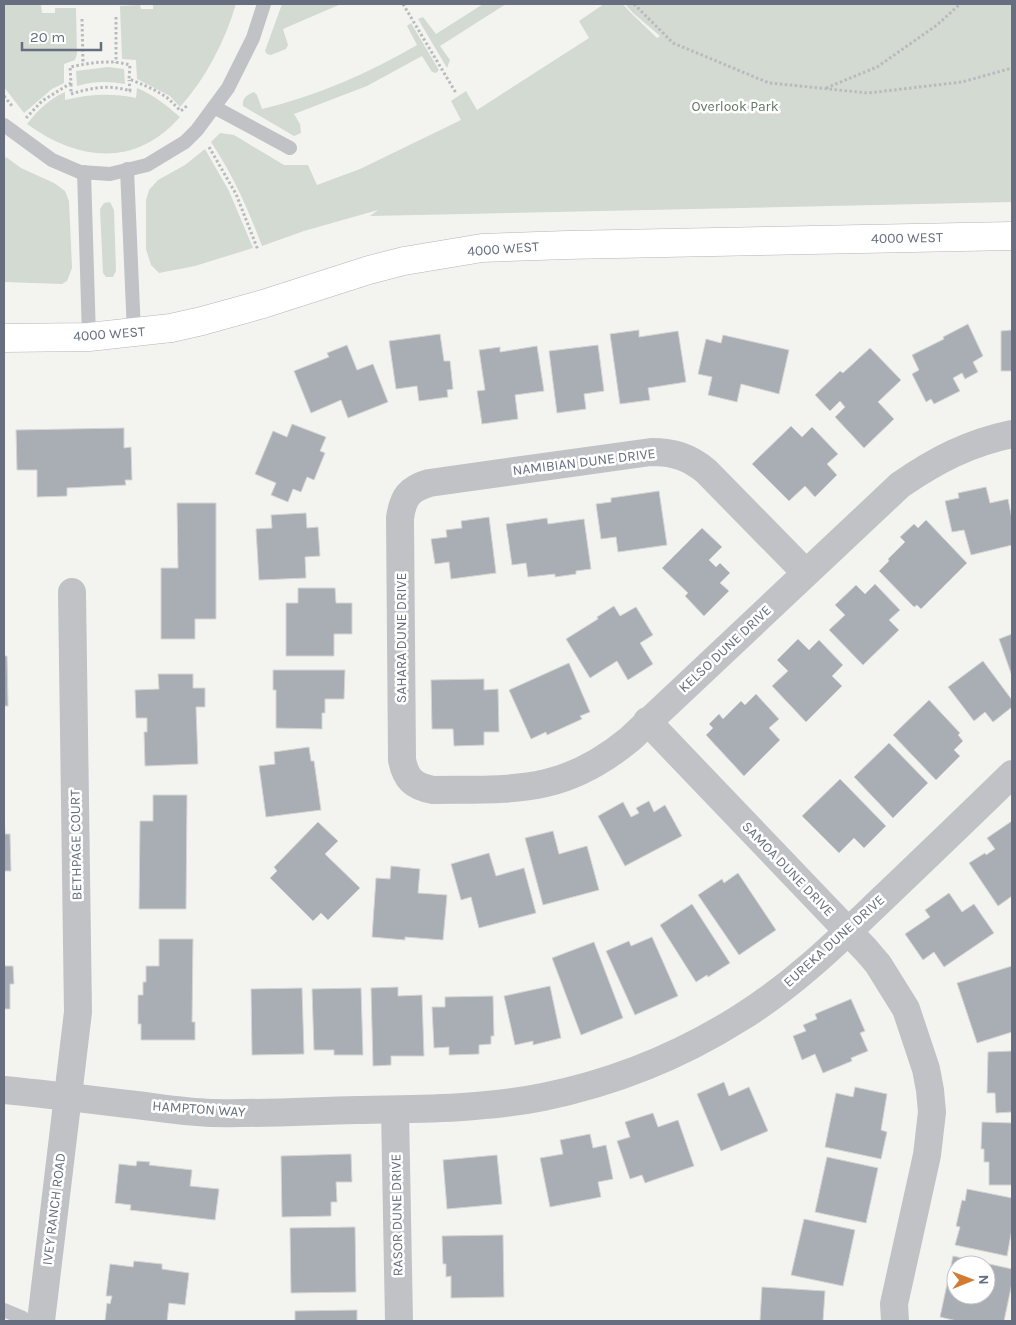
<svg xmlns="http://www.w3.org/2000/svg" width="1016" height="1325" font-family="Karla,sans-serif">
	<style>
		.green { fill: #d3dad2 }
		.building { fill: #a9adb4; stroke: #d5d5d3; fill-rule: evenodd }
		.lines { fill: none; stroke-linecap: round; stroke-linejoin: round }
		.secondary-casing { stroke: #b2b5ba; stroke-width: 29 }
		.path { stroke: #b9babd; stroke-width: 3; stroke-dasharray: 2.5 2.5; stroke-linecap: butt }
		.service { stroke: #c0c2c6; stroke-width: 14 }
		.minor { stroke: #c0c2c6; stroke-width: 28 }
		.secondary { stroke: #fff; stroke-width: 28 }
		.labels { text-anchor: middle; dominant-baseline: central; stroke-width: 5; stroke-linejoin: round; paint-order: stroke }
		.park-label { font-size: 14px; fill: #647664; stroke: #fff }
		.street-label { font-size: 14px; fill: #666e7f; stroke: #fff }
	</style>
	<rect width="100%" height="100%" fill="#f3f4f0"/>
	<g class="green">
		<polygon points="4,4 41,4 42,13 55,13 55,8 76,8 77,54 75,60 64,64 64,83 52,89 24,113 4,87"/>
		<path d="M153 4H236C225 41 206 78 180 107L170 96 137 79 136 60 122 59 120 6 140 5 141 9H153Z"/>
		<polygon points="282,4 304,4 307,5 341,4 283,29 288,45 286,49 271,55 267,54 265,51"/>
		<polygon points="483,4 506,4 440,46 450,60 447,68 418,19 423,17 436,34"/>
		<path d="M604 4H623L630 12 657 38 660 36 633 13 625 4H1012V202L370 216 378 210 304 231 262 246C248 209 233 175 211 142L220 133 234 135 284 165H308L317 185 360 169 461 120 451 101 466 91 477 110 589 38 579 21Z"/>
		<path d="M411 23 439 70 436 73 432 72 422 56 367 86 294 114 300 124 301 133 294 136 243 106C242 98 247 95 254 92L257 95 262 109C316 96 369 73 417 45L407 26Z"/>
		<path d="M108 67 124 69 125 84C108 81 93 81 77 86L76 71Z"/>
		<path d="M137 88C154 95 167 106 180 117 135 168 78 161 27 124 38 110 49 99 65 92V100C90 94 112 93 136 98Z"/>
		<polygon points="205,149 229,191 253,248 195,266 159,273 151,265 146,249 146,200 149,190 158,180 185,165"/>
		<polygon points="6,157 21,168 54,183 65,191 69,201 72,268 67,281 62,284 4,282 4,161"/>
		<polygon points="110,202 114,210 116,271 113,277 106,277 103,273 100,209 104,203"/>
	</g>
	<g class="building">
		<polygon points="968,324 983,356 973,362 978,372 965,379 962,373 953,378 960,391 934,404 931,399 926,402 912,374 919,370 912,355 944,339 943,337"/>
		<polygon points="639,330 639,337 678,331 686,382 648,388 650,400 620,404 610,334"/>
		<polygon points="1012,330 1012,371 1001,371 1001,331"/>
		<polygon points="440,334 444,361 450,361 453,389 447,390 448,397 419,401 417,386 396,389 389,341"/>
		<polygon points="723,335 789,350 779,394 741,384 737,402 708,395 712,377 698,374 706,339 721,343"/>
		<polygon points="347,345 357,370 373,364 388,402 348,418 341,400 311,413 294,371 329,357 327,353"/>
		<polygon points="598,345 604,391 584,394 586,409 557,413 549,351"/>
		<polygon points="537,346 544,391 515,395 518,419 482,424 477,391 485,390 479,350 500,347 500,352"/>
		<polygon points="870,348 901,380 878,402 894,419 864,448 835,417 845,407 840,401 830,411 815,395 840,371 843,373"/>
		<polygon points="292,424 326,437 320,451 325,453 314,480 307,477 301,492 293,489 288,502 271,495 276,483 255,474 273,431 287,437"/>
		<polygon points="791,426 802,437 812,427 838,454 827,464 837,475 815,497 805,486 789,501 752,464"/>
		<polygon points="124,428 124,448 131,447 132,480 125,480 126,485 67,488 67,496 37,497 37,470 17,470 16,430"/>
		<polygon points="986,487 990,503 1008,499 1012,519 1012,545 971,555 964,530 952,532 945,501 959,498 958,493"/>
		<polygon points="659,491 667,545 618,552 616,537 601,539 596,504 611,502 611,498"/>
		<polygon points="177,503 216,503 216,619 195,619 195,639 161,639 161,568 178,568"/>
		<polygon points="306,513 307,528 318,527 320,556 305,557 306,578 259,580 256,529 272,528 271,515"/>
		<polygon points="489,517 496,573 451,579 449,562 435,564 431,539 447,537 446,530 462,528 461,521"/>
		<polygon points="547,518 548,524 584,519 591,569 576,571 576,574 555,577 555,574 528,577 526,563 512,565 506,524"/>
		<polygon points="926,520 967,563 921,609 917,605 914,607 879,571 889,561 888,559 905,542 900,537 914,524 918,528"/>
		<polygon points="702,528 722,547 709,560 716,567 720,563 730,573 720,583 729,591 704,616 685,596 688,593 662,568"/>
		<polygon points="875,584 900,610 889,620 899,630 863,665 829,630 845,615 835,605 856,585 865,594"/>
		<polygon points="298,588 335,588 336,603 352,603 352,634 334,634 334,656 286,656 286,603 298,603"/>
		<polygon points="614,606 620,616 636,607 653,635 640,643 653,664 628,680 617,661 590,678 566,639 598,619 597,617"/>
		<polygon points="1012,634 1012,676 999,639"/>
		<polygon points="798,639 809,650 819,640 843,665 832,676 842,686 806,722 772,686 788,671 777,660"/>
		<polygon points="4,656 7,656 8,706 4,706"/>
		<polygon points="983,661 1012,700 1012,707 993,722 985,712 974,721 948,687"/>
		<polygon points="569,663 590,712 580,716 582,719 547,735 546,732 531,739 509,690"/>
		<polygon points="273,670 345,670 344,699 325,699 325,713 322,713 322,729 276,728 276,690 273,690"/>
		<polygon points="158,674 193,674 193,688 205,688 205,707 196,707 198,764 145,766 144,732 147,732 147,718 136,718 135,690 159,689"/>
		<polygon points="484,679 484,690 498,689 499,732 484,732 484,745 454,746 453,729 432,729 431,680"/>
		<polygon points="756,694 779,719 769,728 780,740 744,776 706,735 713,728 709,724 719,714 723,719 741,701 745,705"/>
		<polygon points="929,700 960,733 958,735 963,741 954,750 960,756 936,780 893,735"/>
		<polygon points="889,743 928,783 893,818 854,777"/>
		<polygon points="309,747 311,761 314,761 321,810 266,817 259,766 275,764 274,752"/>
		<polygon points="840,779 886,826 864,848 854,838 839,853 802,816"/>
		<polygon points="153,795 187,795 186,909 139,909 140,821 153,821"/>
		<polygon points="649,801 654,812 665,805 682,836 625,866 598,816 623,802 631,817 639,813 636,808"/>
		<polygon points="4,808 5,834 10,834 11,871 4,871"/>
		<polygon points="1012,821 1012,896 998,906 969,863 985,853 986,855 995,849 987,838"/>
		<polygon points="318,822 338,841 325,854 360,888 328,920 321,913 313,921 270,878 277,871 274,867"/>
		<polygon points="553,831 559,854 587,846 599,890 543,905 525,838"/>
		<polygon points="489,853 496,876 524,868 536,913 479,928 471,897 461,900 451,864"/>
		<polygon points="391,866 420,869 418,893 447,895 443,940 405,937 405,940 372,937 376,878 390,879"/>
		<polygon points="738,873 776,930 739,955 698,895 722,879 724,883"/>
		<polygon points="949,893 962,912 974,904 994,933 944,967 934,952 923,960 905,934 930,917 925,910"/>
		<polygon points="692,904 730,963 708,977 707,975 696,982 660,925"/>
		<polygon points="652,937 678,996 635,1015 606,951 629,941 631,946"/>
		<polygon points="159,939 193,939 192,1022 195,1022 195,1040 141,1040 141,1024 138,1024 138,995 143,995 143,982 146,982 146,966 159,966"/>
		<polygon points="594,942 623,1018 581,1035 552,958"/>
		<polygon points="4,966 13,966 14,984 10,984 10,1009 4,1009"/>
		<polygon points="1012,966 1012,1032 977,1043 957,983"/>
		<polygon points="550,986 561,1038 533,1045 533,1041 515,1045 504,996"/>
		<polygon points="398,987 398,996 422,995 424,1056 391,1056 391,1065 373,1066 371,988"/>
		<polygon points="302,988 304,1054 252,1055 251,989"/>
		<polygon points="361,988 363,1055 334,1055 334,1050 314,1050 312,989"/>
		<polygon points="493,996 494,1036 491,1036 491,1044 479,1045 479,1054 449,1055 449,1047 434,1048 432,1007 445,1007 445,997"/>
		<polygon points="851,999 865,1031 860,1033 868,1051 851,1058 852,1061 823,1073 815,1054 802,1060 793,1036 806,1031 803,1025 817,1019 815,1014"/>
		<polygon points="1012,1051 1012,1112 996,1113 995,1093 987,1093 988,1052"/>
		<polygon points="724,1082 729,1096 749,1087 768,1131 721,1151 697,1094"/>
		<polygon points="855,1087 887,1094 881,1130 887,1132 881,1159 825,1147 836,1093 853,1097"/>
		<polygon points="653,1113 658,1127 678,1120 694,1166 645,1183 642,1175 630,1179 617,1141 630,1137 625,1122"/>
		<polygon points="982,1122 1012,1123 1012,1185 989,1185 989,1162 984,1162 984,1149 981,1149"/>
		<polygon points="590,1134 593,1148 606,1145 613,1179 598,1182 601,1197 550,1207 540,1158 563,1154 560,1140"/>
		<polygon points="351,1154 352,1182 336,1182 337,1202 331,1202 331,1216 282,1217 281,1156"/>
		<polygon points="497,1155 502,1204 447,1209 443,1160"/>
		<polygon points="827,1157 878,1168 866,1223 815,1212"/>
		<polygon points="137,1161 150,1162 149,1165 192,1170 190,1186 219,1189 215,1220 130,1210 131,1205 115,1203 119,1164 136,1166"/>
		<polygon points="967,1189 1012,1198 1012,1229 1007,1256 955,1245 960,1227 956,1226 962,1200 965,1201"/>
		<polygon points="804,1219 855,1230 843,1286 791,1275"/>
		<polygon points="355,1227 356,1292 291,1293 290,1228"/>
		<polygon points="503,1235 504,1297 451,1298 451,1276 446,1277 446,1264 443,1264 442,1236"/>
		<path d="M953 1256 1012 1269V1283L1004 1321H957L940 1317ZM956 1265H986V1295H956Z"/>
		<polygon points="134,1261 162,1264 162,1269 189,1273 185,1305 169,1303 167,1321 105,1321 107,1303 110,1304 112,1296 106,1296 110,1264 133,1267"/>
		<polygon points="762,1287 825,1291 823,1321 760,1321"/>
		<polygon points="357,1310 357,1321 295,1321 295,1311"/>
	</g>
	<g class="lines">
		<defs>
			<polyline id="secondary" points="4,338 89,337 171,328 202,321 263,304 369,270 404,261 482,248 567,245 1012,236"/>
		</defs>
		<use href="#secondary" class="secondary-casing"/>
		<g class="path">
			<polyline points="403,4 456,93"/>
			<polyline points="634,4 673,43 769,83 868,93 962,82 1012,68"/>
			<polyline points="116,17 116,63"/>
			<polyline points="82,19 83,64"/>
			<path d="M71 84V94C90 88 110 84 130 91L129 80"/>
			<polyline points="826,88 877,67 937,25 960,4"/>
			<polyline points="4,96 12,106"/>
			<path d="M26 118 42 101 71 83 70 67C90 63 110 59 130 65L129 79C141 84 152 88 163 95 170 99 175 106 181 111L188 105"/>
			<polyline points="209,147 236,194 258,250"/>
		</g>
		<g class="service">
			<polyline points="214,107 290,148"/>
			<polyline points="4,125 52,160 80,172 110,174 147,165 185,142 197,130 228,88 253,38 264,4"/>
			<polyline points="127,169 134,333"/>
			<polyline points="84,172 89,337"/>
			<polyline points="4,1310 23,1318 24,1321"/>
		</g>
		<g class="minor">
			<path d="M806 573 706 471C689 457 674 452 651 452L429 483C409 489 403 497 400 518L402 760C406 779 413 786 433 790 514 789 562 795 630 739L900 485C936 460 969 443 1012 434"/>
			<polyline points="647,721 866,950 878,964 906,1009 926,1069 930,1090 932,1112 927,1155 894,1304 895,1321"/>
			<path d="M4 1090C45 1094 86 1099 127 1104 155 1107 183 1112 211 1113 259 1114 309 1111 357 1110 416 1109 485 1109 543 1097 612 1083 680 1056 740 1018 792 986 835 944 878 903 923 860 968 817 1012 774"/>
			<polyline points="395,1110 399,1321"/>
			<polyline points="41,1321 78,1012 72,592"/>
		</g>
		<use href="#secondary" class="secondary"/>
	</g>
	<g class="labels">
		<g class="park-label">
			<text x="735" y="106">Overlook Park</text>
		</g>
		<g class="street-label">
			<text transform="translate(907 238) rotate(-1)">4000 WEST</text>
			<text transform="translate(503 249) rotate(-4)">4000 WEST</text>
			<text transform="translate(109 334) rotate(-4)">4000 WEST</text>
			<text transform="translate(584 462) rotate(-7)">NAMIBIAN DUNE DRIVE</text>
			<text transform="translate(401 638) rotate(-90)">SAHARA DUNE DRIVE</text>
			<text transform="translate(725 649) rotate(-43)">KELSO DUNE DRIVE</text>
			<text transform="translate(76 845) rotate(-91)">BETHPAGE COURT</text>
			<text transform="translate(788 869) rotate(46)">SAMOA DUNE DRIVE</text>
			<text transform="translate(834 941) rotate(-42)">EUREKA DUNE DRIVE</text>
			<text transform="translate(199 1109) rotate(4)">HAMPTON WAY</text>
			<text transform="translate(54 1209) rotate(-83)">IVEY RANCH ROAD</text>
			<text transform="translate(397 1215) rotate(-91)">RASOR DUNE DRIVE</text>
		</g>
	</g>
	<rect width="1016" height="1325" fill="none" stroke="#666e7f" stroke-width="10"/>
	<g transform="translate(971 1280) rotate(89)"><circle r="24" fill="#ffffff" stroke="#c2c5cc"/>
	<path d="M0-4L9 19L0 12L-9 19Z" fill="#d27b32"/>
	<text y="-8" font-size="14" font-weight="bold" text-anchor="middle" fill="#666e7f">N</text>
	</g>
	<path d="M22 42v8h79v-8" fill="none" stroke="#666e7f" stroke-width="2.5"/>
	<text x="30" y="42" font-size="15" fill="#666e7f" stroke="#ffffff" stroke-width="4" paint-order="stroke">20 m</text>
</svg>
